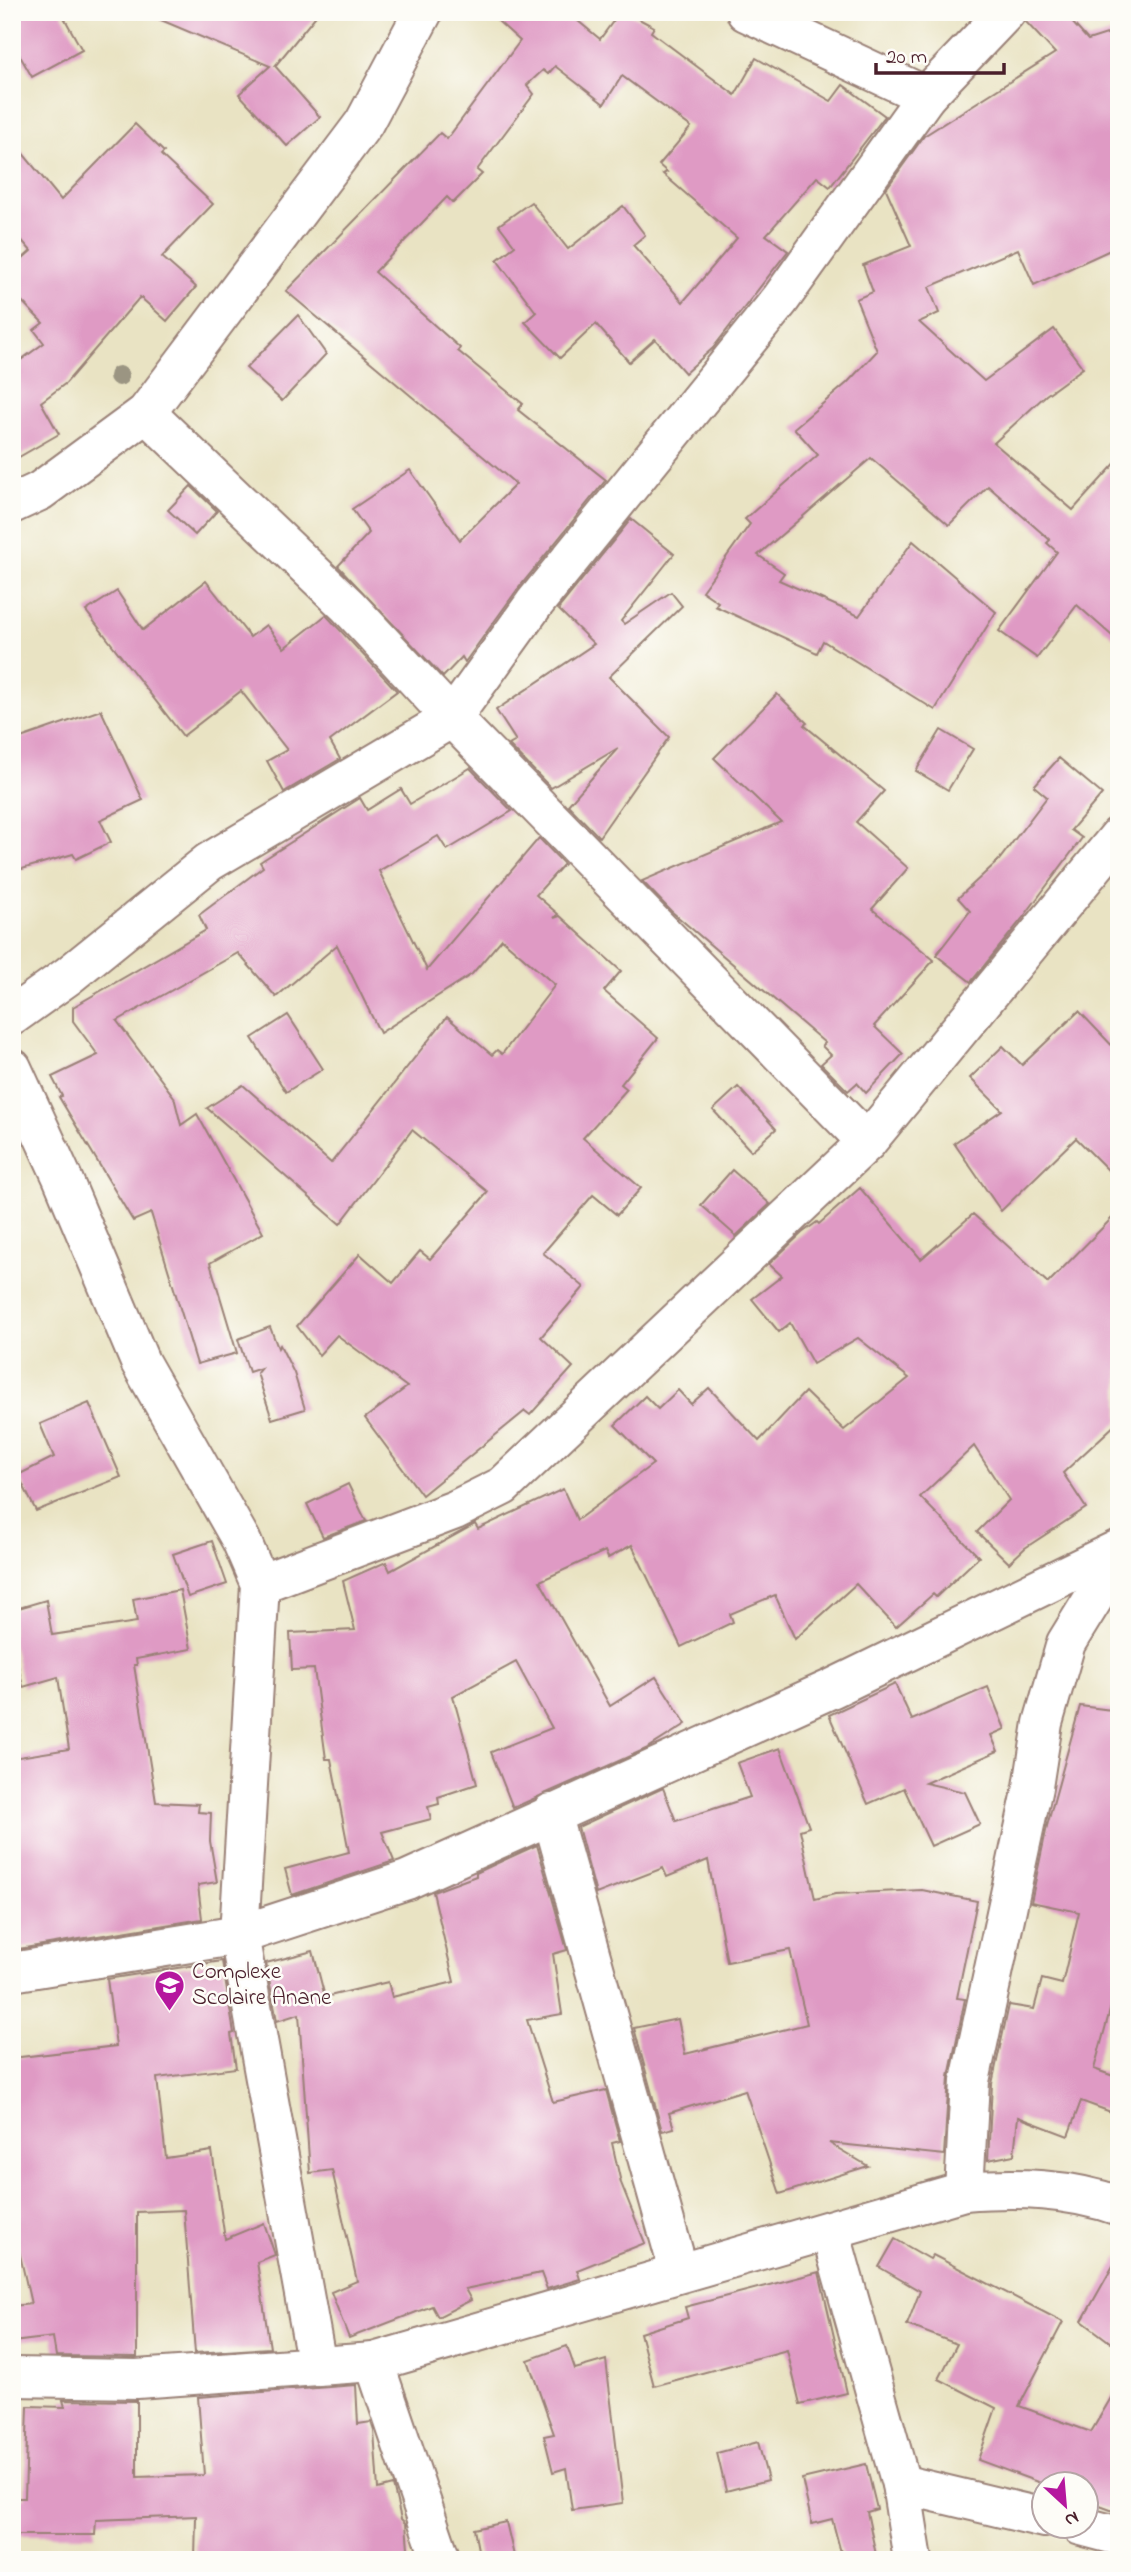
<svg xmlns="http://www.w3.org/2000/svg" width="1131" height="2572" font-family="'Indie Flower',sans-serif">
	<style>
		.building { fill: #df9ac4 }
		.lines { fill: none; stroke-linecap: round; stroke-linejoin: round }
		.minor-casing { stroke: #9a8177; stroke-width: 42 }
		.minor { stroke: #fff; stroke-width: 38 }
		.tree { fill: #9b9582 }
		.labels { text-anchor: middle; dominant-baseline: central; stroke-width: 5; stroke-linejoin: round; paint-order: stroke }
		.poi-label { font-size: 23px; fill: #4a1f2b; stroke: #fdfcf7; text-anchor: start }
	</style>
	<rect width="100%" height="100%" fill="#fdfcf7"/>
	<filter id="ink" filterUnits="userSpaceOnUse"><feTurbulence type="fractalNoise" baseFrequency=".0143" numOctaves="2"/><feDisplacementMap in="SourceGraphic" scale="14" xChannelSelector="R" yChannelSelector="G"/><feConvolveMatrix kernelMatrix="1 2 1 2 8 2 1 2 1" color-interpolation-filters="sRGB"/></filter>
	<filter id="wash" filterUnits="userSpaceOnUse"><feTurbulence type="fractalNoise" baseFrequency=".00686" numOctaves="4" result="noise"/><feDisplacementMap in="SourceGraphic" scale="28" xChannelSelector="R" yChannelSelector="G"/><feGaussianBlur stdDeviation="1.57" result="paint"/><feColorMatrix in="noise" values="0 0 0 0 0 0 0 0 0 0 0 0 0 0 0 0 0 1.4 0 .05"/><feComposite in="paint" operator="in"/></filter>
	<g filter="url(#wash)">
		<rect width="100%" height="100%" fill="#e9e3c3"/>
		<g id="blocks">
			<g class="building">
				<polygon points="12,12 61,12 82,50 32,77 12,42"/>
				<polygon points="142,12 319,12 275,66 320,117 287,146 239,94 270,66"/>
				<polygon points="488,12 567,12 600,39 620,12 626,12 654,27 651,32 735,95 756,58 831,101 843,85 885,116 830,187 817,177 766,235 788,251 713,348 685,373 655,339 629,362 596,324 560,358 525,322 536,312 497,260 515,246 499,225 531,202 568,249 623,206 645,235 633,245 683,302 737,238 663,174 667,172 659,165 691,127 622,76 604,104 555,66 548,74 543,70 527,85 534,94 477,170 482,174 453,203 447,197 375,272 460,348 458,351 523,404 518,410 606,480 517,590 465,662 462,657 443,677 338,566 369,533 352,509 410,470 460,540 516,484 286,291 440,133 447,139 520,41"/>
				<polygon points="1027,12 1063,12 1088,40 1119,30 1119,246 1034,285 1018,249 929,287 939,313 919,322 984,381 1054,329 1083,368 1046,395 994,443 1073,510 1119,459 1119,642 1077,605 1037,658 999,631 1057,552 1047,543 1050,540 988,486 949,525 871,458 758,555 784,573 779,580 859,616 913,541 996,612 935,710 823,641 817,653 715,606 718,602 702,591 750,524 745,519 818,455 794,428 847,383 877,351 856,299 873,292 863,265 911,246 886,189 924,136 1055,53 1025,21"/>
				<polygon points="135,124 164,152 161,155 213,204 162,257 196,287 167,321 140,297 66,383 41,402 59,434 12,461 12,352 18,362 44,343 34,330 43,323 12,291 12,268 31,251 12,229 12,140 61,200"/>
				<polygon points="298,315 326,354 282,401 246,368"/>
				<polygon points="191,486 217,511 195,535 168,510"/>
				<polygon points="631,519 674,554 621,621 624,624 671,592 682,606 609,677 669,737 599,837 568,805 618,748 551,788 509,745 516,741 496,710 594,644 558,609"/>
				<polygon points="206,581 250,637 266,625 284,648 326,615 397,691 330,741 340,759 284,792 267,761 287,750 241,691 183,736 86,611 117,591 143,630"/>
				<polygon points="777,694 807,723 804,725 884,791 856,822 908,868 872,909 934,960 874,1026 903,1054 866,1093 857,1083 848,1091 821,1064 831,1055 822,1046 825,1043 671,911 642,881 781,822 714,758"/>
				<polygon points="101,710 143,800 100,820 111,842 76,859 73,854 12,872 12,741"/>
				<polygon points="941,730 973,749 948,790 916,771"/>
				<polygon points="1059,758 1102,794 1071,830 1082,838 1022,919 971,982 936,955 970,911 958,898 999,860 1047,797 1034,786"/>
				<polygon points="470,768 512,811 447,850 438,836 379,871 427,970 539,838 564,864 536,895 558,914 554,918 560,916 621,971 604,991 658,1038 621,1084 627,1089 583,1138 641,1188 617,1215 593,1195 543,1253 584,1287 541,1337 573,1367 530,1415 525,1411 422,1495 365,1418 407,1387 337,1335 319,1355 297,1326 360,1254 393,1283 420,1251 430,1259 488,1192 412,1130 340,1224 207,1108 243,1085 331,1163 447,1017 492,1055 497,1050 502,1054 555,985 502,939 472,974 380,1033 337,945 276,997 238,953 117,1021 174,1097 181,1125 197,1114 263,1233 210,1263 237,1353 197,1364 151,1213 133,1221 59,1097 62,1096 52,1077 98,1055 73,1021 73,1007 206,930 199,915 263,867 260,862 360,798 367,810 401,789 410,804"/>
				<polygon points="1079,1011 1119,1053 1119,1181 1076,1138 1001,1211 954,1143 1002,1110 970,1078 1003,1046 1022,1065"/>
				<polygon points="288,1015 323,1069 286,1092 252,1038"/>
				<polygon points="738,1087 776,1129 751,1151 713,1110"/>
				<polygon points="732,1170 770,1204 736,1236 701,1205"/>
				<polygon points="860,1188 921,1259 973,1214 1048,1283 1119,1211 1119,1421 1063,1473 1086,1508 1025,1548 1009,1563 977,1532 1009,1500 974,1446 920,1497 979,1557 936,1597 933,1594 896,1627 856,1584 795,1639 775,1595 730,1614 733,1622 681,1647 632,1545 608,1558 605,1551 540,1581 610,1706 656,1677 686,1724 648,1748 513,1808 491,1752 552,1728 516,1662 453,1696 477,1784 438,1797 439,1804 428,1807 431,1819 382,1832 394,1861 292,1895 285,1869 349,1852 331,1759 326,1759 314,1669 292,1670 290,1633 355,1630 343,1581 386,1562 390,1571 475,1524 478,1529 563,1489 577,1520 653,1464 615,1425 645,1396 658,1409 678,1390 691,1404 709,1388 759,1441 805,1392 844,1430 909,1378 858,1338 813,1364 790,1323 779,1332 752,1299 782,1276 769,1264 802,1233 817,1222 819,1224"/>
				<polygon points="270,1327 278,1348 280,1345 294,1373 305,1409 272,1419 257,1373 261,1368 249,1372 238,1339"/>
				<polygon points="89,1403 121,1477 36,1511 18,1475 54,1457 40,1424"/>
				<polygon points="348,1484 366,1521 323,1537 307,1504"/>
				<polygon points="212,1541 227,1584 188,1597 173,1554"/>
				<polygon points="180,1590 191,1649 136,1659 137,1665 134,1665 156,1802 199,1804 198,1812 211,1813 210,1841 217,1882 198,1885 202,1919 12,1950 12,1758 69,1749 58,1677 23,1687 12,1640 12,1610 46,1600 52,1635 137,1622 133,1599"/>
				<polygon points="895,1684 912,1720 988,1687 1005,1729 991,1735 998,1751 925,1783 965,1792 980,1824 931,1846 904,1788 868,1804 829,1715"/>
				<polygon points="1080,1706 1119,1711 1119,1977 1094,2069 1119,2078 1119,2115 1081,2101 1068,2136 1018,2117 1014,2155 988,2160 992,2084 1009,2005 1034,2009 1042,1979 1062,1984 1079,1912 1031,1902 1047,1826"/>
				<polygon points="780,1748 809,1827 800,1830 815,1899 835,1894 922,1890 977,1901 957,1998 965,1999 949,2077 944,2155 829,2143 868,2166 780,2194 745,2090 669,2113 674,2128 662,2131 634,2028 678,2019 685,2054 807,2024 790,1950 727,1962 708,1860 667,1877 663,1868 596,1894 578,1827 663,1788 676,1821 750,1797 737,1763"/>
				<polygon points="537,1845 567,1950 553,1954 562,2014 527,2020 553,2102 606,2090 620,2141 612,2143 621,2183 645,2243 577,2270 580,2279 547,2289 541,2273 465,2289 471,2300 438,2317 432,2306 349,2338 331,2292 357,2281 332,2170 310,2173 299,2014 277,2021 266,1963 313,1951 325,1997 388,1982 392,1997 454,1982 433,1892 476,1876 476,1873"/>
				<polygon points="222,1961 234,2033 231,2034 236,2068 157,2078 166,2158 212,2151 225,2239 264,2223 275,2255 257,2262 270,2348 195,2353 184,2210 137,2212 137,2357 56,2356 53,2337 12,2342 12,2306 31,2304 12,2219 12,2058 116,2046 107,1979"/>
				<polygon points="895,2239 930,2259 933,2255 1063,2322 1019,2406 1091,2432 1119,2384 1119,2513 1086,2501 1086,2484 1043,2484 978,2460 996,2408 939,2379 957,2344 907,2325 920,2291 879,2267"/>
				<polygon points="1119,2255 1119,2349 1082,2321"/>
				<polygon points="819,2272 847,2393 800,2404 787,2350 654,2386 640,2333 688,2318 685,2307"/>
				<polygon points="567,2346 575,2369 606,2360 623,2503 572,2510 566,2468 553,2472 544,2436 554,2434 528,2360"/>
				<polygon points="356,2385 358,2424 371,2422 374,2431 378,2489 393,2485 401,2519 406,2524 409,2560 195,2560 196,2516 96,2520 95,2535 12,2535 12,2498 25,2498 28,2406 65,2407 63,2400 137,2401 137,2477 204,2475 198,2397"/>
				<polygon points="758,2442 768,2480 726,2491 717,2453"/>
				<polygon points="866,2464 877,2509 867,2512 876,2555 843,2560 832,2519 812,2524 802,2479"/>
				<polygon points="506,2522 515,2560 480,2560 474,2529"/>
			</g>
		</g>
	</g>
	<g filter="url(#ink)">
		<use href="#blocks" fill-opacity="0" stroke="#9a8177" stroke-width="2"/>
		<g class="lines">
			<defs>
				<g id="minor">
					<polyline points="746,12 926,96"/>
					<polyline points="146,413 348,606 452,718 867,1142"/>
					<polyline points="12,504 40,491 146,413 364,123 423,12"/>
					<polyline points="12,1016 68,976 209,862 452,718 534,604 780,300 926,96 1006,12"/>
					<polyline points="12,1068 62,1177 140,1362 241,1540 260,1584 239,1935 317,2366"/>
					<polyline points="260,1584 455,1510 503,1486 867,1142 1119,836"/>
					<polyline points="551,1813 679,2272"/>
					<polyline points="12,1972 239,1935 407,1880 833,1688 1119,1549"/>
					<polyline points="964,2191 970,2081 1033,1787 1043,1723 1066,1643 1119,1557"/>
					<polyline points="830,2231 901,2484 913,2560"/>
					<polyline points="374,2362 441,2560"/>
					<path d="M12 2377 137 2379 374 2362 964 2191C1017 2187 1069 2188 1119 2206"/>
					<polyline points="901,2484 1044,2518"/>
					<polyline points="1081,2526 1119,2536"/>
				</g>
			</defs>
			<use href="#minor" class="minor-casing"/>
			<use href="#minor" class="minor"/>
		</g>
		<circle class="tree" cx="119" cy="376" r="10"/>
	</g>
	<defs>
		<symbol id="school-pin" viewBox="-11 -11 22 30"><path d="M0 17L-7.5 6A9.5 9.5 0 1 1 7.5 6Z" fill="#b5179e" stroke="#fdfcf7"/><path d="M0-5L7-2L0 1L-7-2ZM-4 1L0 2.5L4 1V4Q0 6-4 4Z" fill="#fff"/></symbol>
	</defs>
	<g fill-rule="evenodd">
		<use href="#school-pin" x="152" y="1968" width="35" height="47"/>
	</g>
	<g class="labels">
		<g class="poi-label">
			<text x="192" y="1972">Complexe<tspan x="192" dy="26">Scolaire Anane</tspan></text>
		</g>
	</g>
	<rect width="1131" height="2572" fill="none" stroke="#fdfcf7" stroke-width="42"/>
	<g transform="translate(1065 2505) rotate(154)"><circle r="33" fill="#fdfcf7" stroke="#b5a4a5" stroke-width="2"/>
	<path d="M0-5L12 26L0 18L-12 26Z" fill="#b5179e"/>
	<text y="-10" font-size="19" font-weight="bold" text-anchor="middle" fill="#4a1f2b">N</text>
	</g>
	<path d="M876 63v10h128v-10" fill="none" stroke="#4a1f2b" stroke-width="3.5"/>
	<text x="886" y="63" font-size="21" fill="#4a1f2b" stroke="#fdfcf7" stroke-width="5" paint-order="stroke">20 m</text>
</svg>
